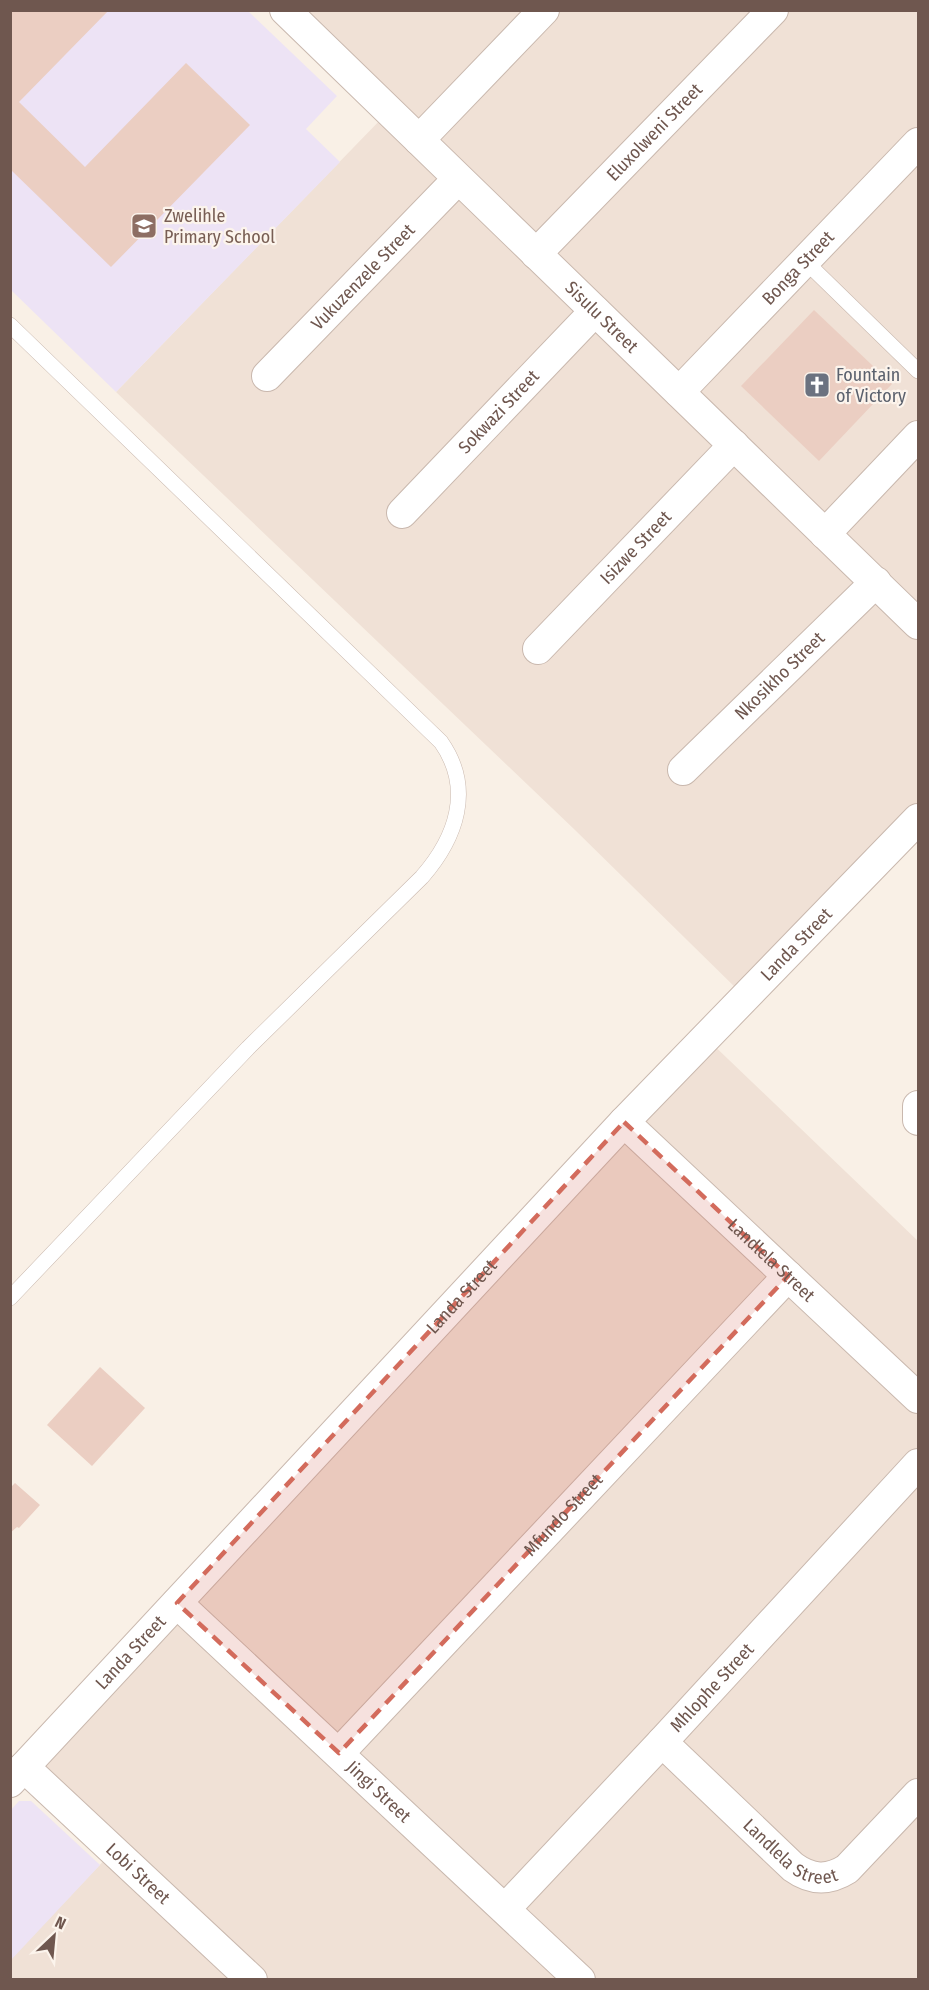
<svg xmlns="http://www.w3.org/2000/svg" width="929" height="1990" font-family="'Fira Sans Condensed',sans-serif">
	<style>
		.residential { fill: #f0e1d6 }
		.education { fill: #ede3f5 }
		.building { fill: #ebcec2 }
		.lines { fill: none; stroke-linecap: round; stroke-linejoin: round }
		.service-casing { stroke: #c9b8ae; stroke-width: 16 }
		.minor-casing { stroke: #c9b8ae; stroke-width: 32 }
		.service { stroke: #fff; stroke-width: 15 }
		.minor { stroke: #fff; stroke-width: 30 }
		.marked { fill: #d36b5c; fill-opacity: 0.2; stroke: #d36b5c; stroke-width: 4.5; stroke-dasharray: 12 8; stroke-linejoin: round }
		.labels { text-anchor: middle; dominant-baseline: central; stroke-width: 4.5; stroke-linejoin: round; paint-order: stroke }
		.street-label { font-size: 18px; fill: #6f574f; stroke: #fcf4ec }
		.education-label { font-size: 18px; fill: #785e54; stroke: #fcf4ec; text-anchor: start }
		.worship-label { font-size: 18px; fill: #5b616d; stroke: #fcf4ec; text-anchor: start }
	</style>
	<rect width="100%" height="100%" fill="#f9f0e6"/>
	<g class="residential">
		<polygon points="278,11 918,11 918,816 743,995 575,830 116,392 385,115"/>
		<polygon points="704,1036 918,1241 918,1979 11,1980 10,1960 112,1852 21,1767"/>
	</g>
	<g class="education">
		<polygon points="10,11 248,11 337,96 306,129 340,162 116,392 11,290"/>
		<polygon points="19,1801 31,1801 100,1865 11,1960 11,1810"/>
	</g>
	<g class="building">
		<polygon points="10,10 109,10 19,102 85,167 186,63 250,125 111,267 10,169"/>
		<polygon points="814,310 892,384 819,461 741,386"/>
		<polygon points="100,1367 145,1408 92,1466 47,1425"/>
		<polygon points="15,1483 40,1505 19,1528 17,1527 10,1533 10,1488"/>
	</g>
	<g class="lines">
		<defs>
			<g id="service">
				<polyline points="805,261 918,371"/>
				<path d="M10 325 441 742C474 789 456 838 422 877L248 1048 10 1298"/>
			</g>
			<g id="minor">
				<path id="s1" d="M285 10 918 624"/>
				<polyline points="419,140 544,10"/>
				<path id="s2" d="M536 254 773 10"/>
				<path id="s3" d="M267 376 458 179"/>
				<path id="s4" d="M679 392 918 143"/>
				<path id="s5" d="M402 513 595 311"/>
				<polyline points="825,534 918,436"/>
				<path id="s6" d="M538 649 734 445"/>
				<path id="s7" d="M683 770 876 582"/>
				<polyline points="918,1106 918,1120"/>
				<path id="s8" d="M624 1122 918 1398"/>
				<path id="s9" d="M177 1603 580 1980"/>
				<path id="s10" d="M662 1742 793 1867C811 1880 828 1881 847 1869L918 1794"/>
				<path id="s11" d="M339 1753 788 1276"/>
				<path id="s12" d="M24 1767 252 1980"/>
				<path id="s13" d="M10 1782 624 1122 918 819"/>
				<path id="s14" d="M505 1909 662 1742 918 1464"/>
			</g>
		</defs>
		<use href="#service" class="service-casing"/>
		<use href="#minor" class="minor-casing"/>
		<use href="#service" class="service"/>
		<use href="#minor" class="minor"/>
	</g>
	<path class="marked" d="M624 1122 788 1276 339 1753 177 1603Z"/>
	<defs>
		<symbol id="school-square" viewBox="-11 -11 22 22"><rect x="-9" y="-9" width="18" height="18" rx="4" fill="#8d6e63" stroke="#fcf4ec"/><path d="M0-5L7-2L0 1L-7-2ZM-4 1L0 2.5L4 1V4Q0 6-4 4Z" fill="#fff"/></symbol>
		<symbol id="church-square" viewBox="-11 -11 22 22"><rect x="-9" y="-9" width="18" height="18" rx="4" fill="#6b7280" stroke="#fcf4ec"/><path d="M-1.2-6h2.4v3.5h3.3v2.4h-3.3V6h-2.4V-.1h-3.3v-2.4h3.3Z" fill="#fff"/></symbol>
	</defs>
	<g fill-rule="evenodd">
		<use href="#school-square" x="129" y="211" width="30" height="30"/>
		<use href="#church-square" x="802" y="370" width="30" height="30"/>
	</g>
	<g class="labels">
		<g class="street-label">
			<text stroke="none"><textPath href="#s2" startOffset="170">Eluxolweni Street</textPath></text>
			<text stroke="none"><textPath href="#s4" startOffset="172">Bonga Street</textPath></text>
			<text stroke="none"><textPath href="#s3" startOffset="138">Vukuzenzele Street</textPath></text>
			<text stroke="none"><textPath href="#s1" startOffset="441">Sisulu Street</textPath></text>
			<text stroke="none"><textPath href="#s5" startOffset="140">Sokwazi Street</textPath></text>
			<text stroke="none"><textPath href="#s6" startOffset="141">Isizwe Street</textPath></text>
			<text stroke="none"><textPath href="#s7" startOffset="135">Nkosikho Street</textPath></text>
			<text stroke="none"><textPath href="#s13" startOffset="1149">Landa Street</textPath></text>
			<text stroke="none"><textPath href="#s8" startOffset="202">Landlela Street</textPath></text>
			<text stroke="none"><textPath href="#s13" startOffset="663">Landa Street</textPath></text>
			<text stroke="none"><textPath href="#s11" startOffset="327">Mfundo Street</textPath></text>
			<text stroke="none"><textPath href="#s13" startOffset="177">Landa Street</textPath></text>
			<text stroke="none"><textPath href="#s14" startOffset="303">Mhlophe Street</textPath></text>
			<text stroke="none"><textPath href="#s9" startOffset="276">Jingi Street</textPath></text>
			<text stroke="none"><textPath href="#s10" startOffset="172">Landlela Street</textPath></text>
			<text stroke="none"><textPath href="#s12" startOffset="156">Lobi Street</textPath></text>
		</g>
		<g class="education-label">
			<text x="164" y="216">Zwelihle<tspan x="164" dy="21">Primary School</tspan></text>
		</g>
		<g class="worship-label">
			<text x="836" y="375">Fountain<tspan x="836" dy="21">of Victory</tspan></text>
		</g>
	</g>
	<rect width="929" height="1990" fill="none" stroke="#6f574f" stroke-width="24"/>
	<g transform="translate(54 1936) rotate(26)" stroke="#fcf4ec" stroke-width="4.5" paint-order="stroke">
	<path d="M0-4.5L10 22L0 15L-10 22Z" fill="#6f574f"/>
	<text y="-9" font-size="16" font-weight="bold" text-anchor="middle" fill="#6f574f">N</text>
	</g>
</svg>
